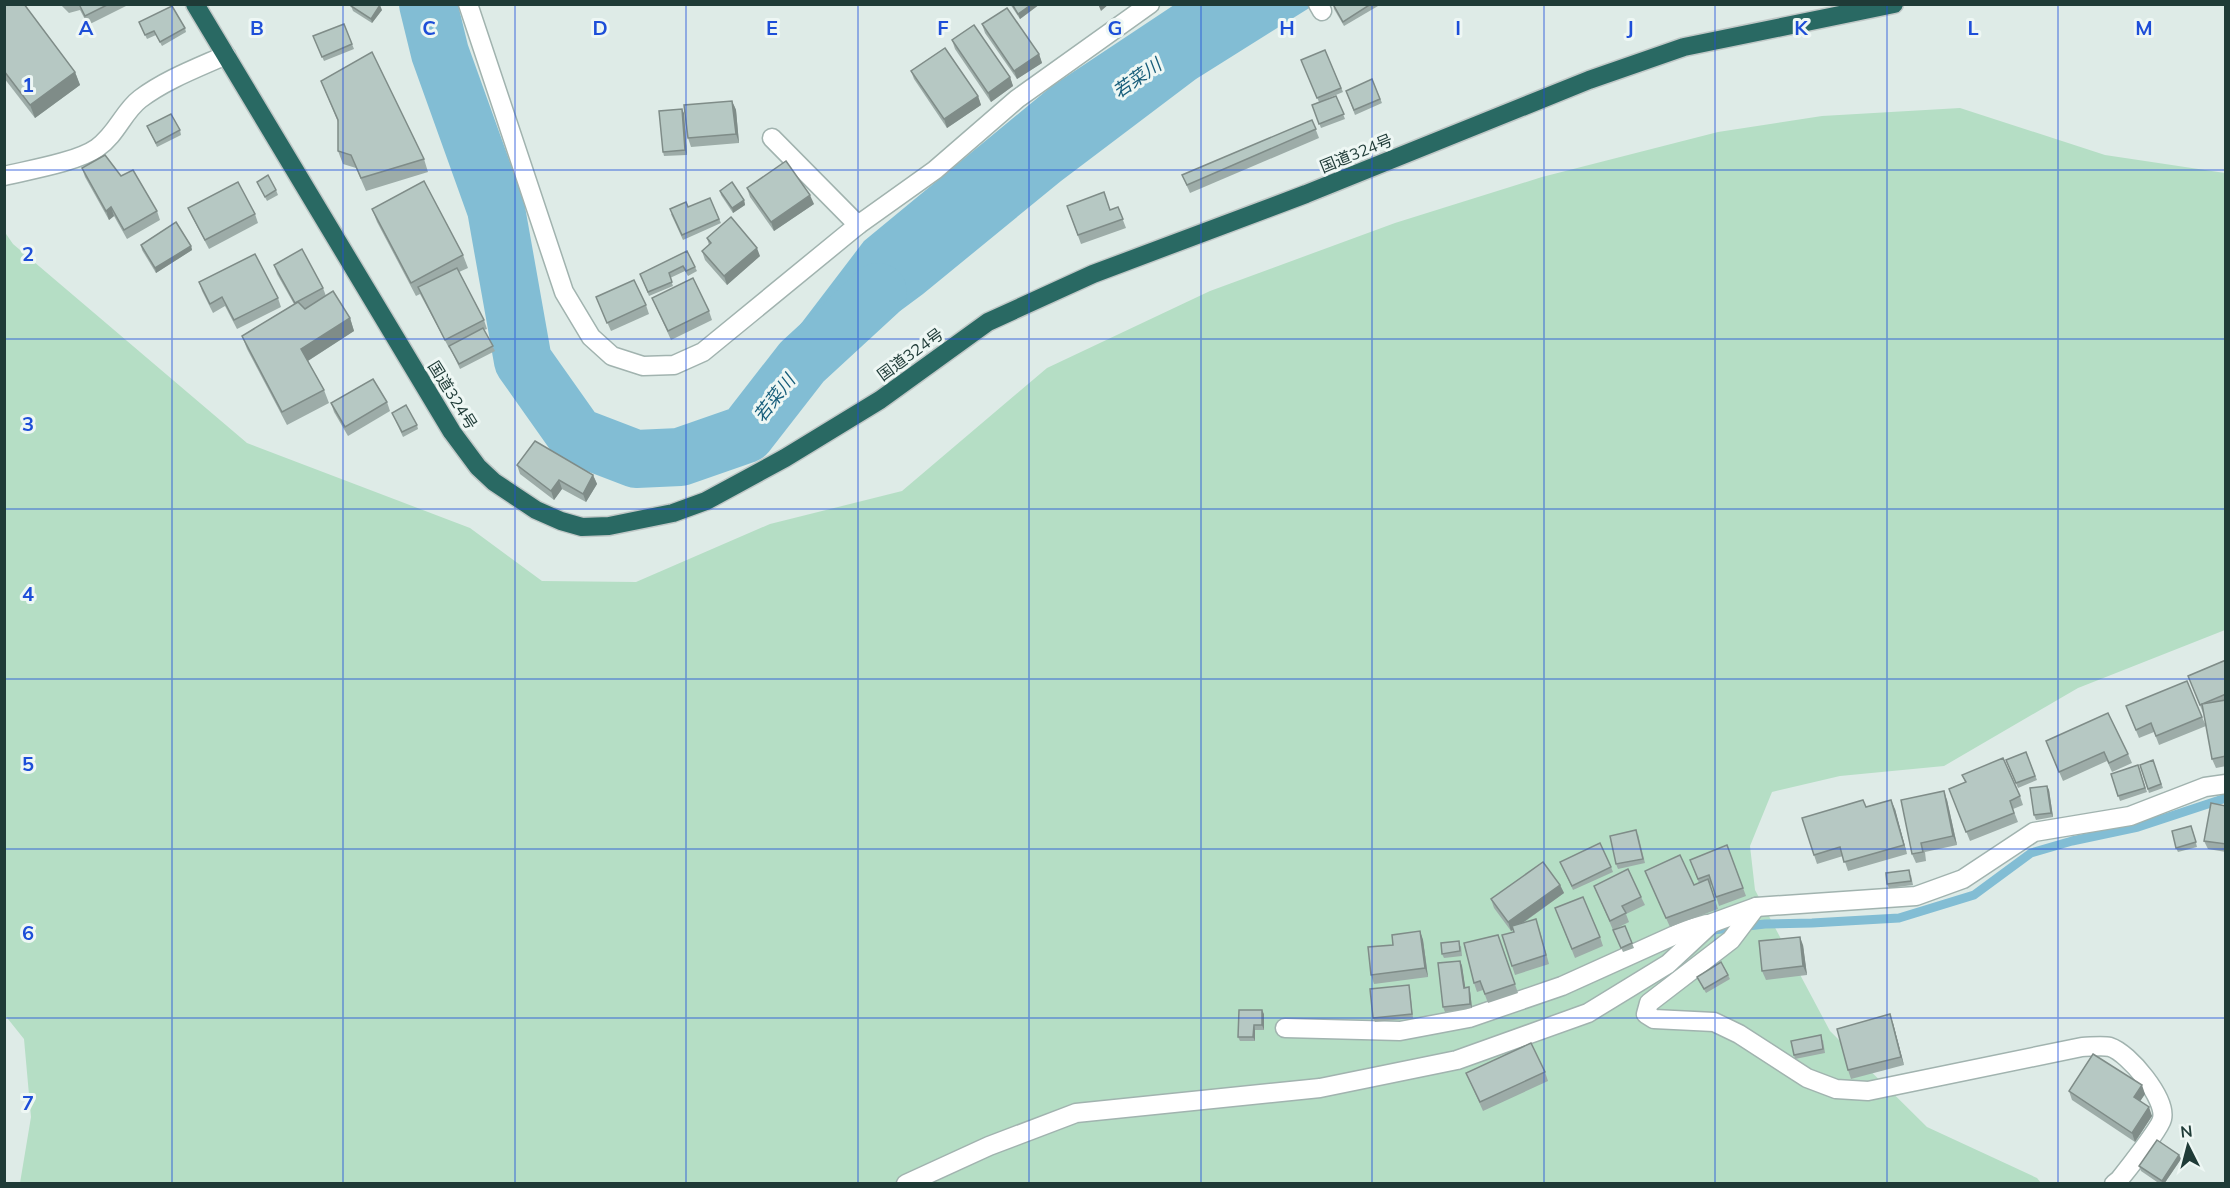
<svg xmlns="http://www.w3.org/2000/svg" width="2230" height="1188" font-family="Mulish,'Noto Sans JP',sans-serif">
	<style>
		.green { fill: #b5dec5 }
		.water { fill: #82bdd4 }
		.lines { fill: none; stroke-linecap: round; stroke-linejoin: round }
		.stream { stroke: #82bdd4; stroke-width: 9 }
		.river { stroke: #82bdd4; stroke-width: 58 }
		.minor-casing { stroke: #a1b3af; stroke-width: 21 }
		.highway-casing { stroke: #c0c8c7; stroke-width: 21 }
		.minor { stroke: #fff; stroke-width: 18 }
		.highway { stroke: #296963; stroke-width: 18 }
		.wall { fill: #9daca8 }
		.shaded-wall { fill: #7f8c88 }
		.building { fill: #b6c8c3; stroke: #7f8c88; stroke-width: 1.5 }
		.grid { fill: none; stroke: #1d4ed8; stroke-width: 1.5; stroke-opacity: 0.55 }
		.labels { text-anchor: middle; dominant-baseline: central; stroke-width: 6; stroke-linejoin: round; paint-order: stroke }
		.street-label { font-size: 16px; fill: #1f3b37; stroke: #eef7f4 }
		.water-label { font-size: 18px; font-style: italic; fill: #165d7a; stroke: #eef7f4 }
		.grid-label { font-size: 20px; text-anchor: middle; font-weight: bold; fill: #1d4ed8; stroke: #eef7f4; stroke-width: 6; stroke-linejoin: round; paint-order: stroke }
	</style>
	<rect width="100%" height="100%" fill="#deebe7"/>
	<polygon class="green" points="1960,108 2105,155 2225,173 2225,630 2078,688 1944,766 1840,776 1772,792 1750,846 1755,890 1830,1031 1927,1127 2037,1178 2041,1183 20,1183 31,1117 24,1039 4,1014 4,231 13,244 247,443 470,528 542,581 636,582 770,524 902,491 1047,368 1210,291 1395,223 1542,177 1718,132 1822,116"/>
	<polygon class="water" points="1174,5 1314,5 1196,79 1061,181 923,294 834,360 800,325 864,241 1052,86"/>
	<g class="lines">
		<polyline class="stream" points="1713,930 1765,924 1812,923 1899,918 1974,895 2031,853 2072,841 2138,827 2226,798"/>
		<polyline class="river" points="428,4 440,53 496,209 523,361 576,436 636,459 680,457 746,434 802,362 878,292"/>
		<defs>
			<g id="minor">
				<polyline points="468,4 564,292 591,337 612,356 643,366 674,365 703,352 858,225 935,170 1017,99 1150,4"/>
				<polyline points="1318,4 1322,11"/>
				<polyline points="772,138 858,225"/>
				<path d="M4 176C29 170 77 162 97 148 117 134 123 112 140 99 165 80 197 68 226 55"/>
				<path d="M1756 907 1731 940 1649 1003 1646 1014 1654 1019 1714 1022 1739 1034 1807 1078 1836 1089 1868 1091 2082 1047C2090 1047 2102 1045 2110 1047 2129 1053 2167 1099 2162 1119 2160 1128 2127 1170 2119 1180L2114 1184"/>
				<polyline points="1285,1028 1400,1031 1469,1018 1562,986 1686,930 1707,924"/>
				<polyline points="906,1184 989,1146 1076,1113 1320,1088 1457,1060 1588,1013 1668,964 1712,923 1756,907 1916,896 1963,879 2034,832 2130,816 2205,787 2226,784"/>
			</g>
			<polyline id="highway" points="195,4 452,432 478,467 494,482 536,510 561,521 582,527 609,526 673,513 706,501 785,458 880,400 988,322 1093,274 1306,194 1589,80 1684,47 1894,4"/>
		</defs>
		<use href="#minor" class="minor-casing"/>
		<use href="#highway" class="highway-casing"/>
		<use href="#minor" class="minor"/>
		<use href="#highway" class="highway"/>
	</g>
	<g class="wall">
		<polygon points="4,4 75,72 80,85 35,118 4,78"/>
		<polygon points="60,4 130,4 88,25 80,10 69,13"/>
		<polygon points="1010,4 1040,4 1020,19"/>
		<polygon points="1333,4 1378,4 1378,6 1344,26 1334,9"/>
		<polygon points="351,6 382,10 372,23 353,11"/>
		<polygon points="139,22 185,28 186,32 162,46 156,35 147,39"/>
		<polygon points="344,24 354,49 324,61 313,36"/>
		<polygon points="982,24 1039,54 1042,63 1017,79 985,33"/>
		<polygon points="952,40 1010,77 1013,86 991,102 955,49"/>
		<polygon points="1325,50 1343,92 1324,100 1336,96 1345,119 1321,128 1312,105 1319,102 1301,60"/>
		<polygon points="911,71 978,96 981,105 947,128 914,79"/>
		<polygon points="1372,79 1382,103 1355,115 1346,91"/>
		<polygon points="321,81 424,159 428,172 366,191 356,168 343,164 338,151 338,122"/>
		<polygon points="732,101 736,110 739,143 691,147 688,138"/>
		<polygon points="684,113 687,155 664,156 663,152"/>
		<polygon points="1312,120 1319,138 1190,193 1182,175"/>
		<polygon points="147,126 180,130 181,135 157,147"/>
		<polygon points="82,168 121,176 157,211 160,220 127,239 114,216 109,220 85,177"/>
		<polygon points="257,182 276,190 278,195 267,201"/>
		<polygon points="747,188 814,204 774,231 750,197"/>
		<polygon points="720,191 744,200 745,205 733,213 721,195"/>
		<polygon points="710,198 721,223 683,240 671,214"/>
		<polygon points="1067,206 1110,210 1118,207 1126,228 1081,244"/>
		<polygon points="188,208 255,214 258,223 209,249 192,217"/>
		<polygon points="372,209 463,255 468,268 459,272 484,320 487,329 484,330 495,351 460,369 450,348 449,348 420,294 416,296 377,222"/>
		<polygon points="707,238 760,256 727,285 705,260 702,251 709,245"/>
		<polygon points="141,245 191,246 192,250 156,273 142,250"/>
		<polygon points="687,251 697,271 688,276 685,271 670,278 673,286 649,296 640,274"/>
		<polygon points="274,265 323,288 326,296 350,318 354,331 308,361 324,390 329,403 287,425 247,349 242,336 294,304 277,274"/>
		<polygon points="199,282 278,298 281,307 237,329 225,306 213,313 202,291"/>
		<polygon points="596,297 646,305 649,314 611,331"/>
		<polygon points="652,298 709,311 712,320 671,340"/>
		<polygon points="387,402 390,411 348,436 334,412 331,403"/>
		<polygon points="392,413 417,425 418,429 403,437"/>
		<polygon points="517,465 593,475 597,484 586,502 562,489 554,500 520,474"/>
		<polygon points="2226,660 2226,766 2216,768 2212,759 2204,713 2203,713 2188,676"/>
		<polygon points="2126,706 2202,717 2206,726 2159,745 2154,732 2139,738"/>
		<polygon points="2046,741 2128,754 2132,763 2112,772 2107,761 2063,781"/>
		<polygon points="2026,752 2037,780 2018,788 2006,760"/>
		<polygon points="2153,760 2163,788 2149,793 2140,765"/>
		<polygon points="2138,765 2147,792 2120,801 2111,774"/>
		<polygon points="1962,775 2020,796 2023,805 2013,809 2018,822 1970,841 1949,789 1965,782"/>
		<polygon points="2047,786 2049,790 2053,817 2036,820 2034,815"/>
		<polygon points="1947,800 1957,845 1925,852 1926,861 1916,863 1912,854"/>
		<polygon points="2226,806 2226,852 2208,849 2204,841"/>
		<polygon points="1866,807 1895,809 1907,854 1848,871 1843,856 1817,864 1814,855"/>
		<polygon points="2193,831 2197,847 2178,852 2176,848"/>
		<polygon points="1638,834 1645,863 1618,869 1616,864"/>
		<polygon points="1727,845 1746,896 1719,906 1712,884 1710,885 1718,909 1670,927 1645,871 1694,885 1699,883 1690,860"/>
		<polygon points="1560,862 1611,867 1613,872 1573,890"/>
		<polygon points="1911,875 1913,885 1889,888 1887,884"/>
		<polygon points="1560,885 1564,893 1523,923 1539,928 1549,964 1515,975 1512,966 1513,930 1511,931 1494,908 1491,899"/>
		<polygon points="1594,886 1641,897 1645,905 1626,914 1629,922 1613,930"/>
		<polygon points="1555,908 1600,937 1603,946 1575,958"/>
		<polygon points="1625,926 1634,948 1623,952 1613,930"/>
		<polygon points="1420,931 1423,940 1428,977 1374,984 1371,975 1393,945"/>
		<polygon points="1498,935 1518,993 1488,1003 1483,990 1477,992 1474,983"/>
		<polygon points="1803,945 1807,975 1766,980 1762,971"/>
		<polygon points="1461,946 1462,956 1444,958 1442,954"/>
		<polygon points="1460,961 1462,966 1465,987 1470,991 1472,1008 1445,1012 1443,1007"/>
		<polygon points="1728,975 1730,979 1706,993 1697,977"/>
		<polygon points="1410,990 1413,1018 1375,1022 1373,1018"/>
		<polygon points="1264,1014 1264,1030 1255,1030 1255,1041 1240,1041 1238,1037"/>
		<polygon points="1893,1023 1904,1065 1851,1079 1848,1070"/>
		<polygon points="1823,1040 1825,1053 1795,1059 1794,1055"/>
		<polygon points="1545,1072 1548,1081 1483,1111 1466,1073"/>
		<polygon points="2069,1091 2145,1094 2140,1101 2152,1116 2135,1142 2072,1100"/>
		<polygon points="2179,1155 2181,1159 2164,1184 2160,1184 2141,1171 2139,1166"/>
	</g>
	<g class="shaded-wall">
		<polygon points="1032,4 1040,4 1020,19 1018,14"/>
		<polygon points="1098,4 1109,4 1101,11"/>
		<polygon points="380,5 382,10 372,23 371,19"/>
		<polygon points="1039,54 1042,63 1017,79 1014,71"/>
		<polygon points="75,72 80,85 35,118 30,105"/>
		<polygon points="1010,77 1013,86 991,102 988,93"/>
		<polygon points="978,96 981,105 947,128 944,119"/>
		<polygon points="732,101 736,110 739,143 736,134"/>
		<polygon points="682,109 684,113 687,155 685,150"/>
		<polygon points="810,195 814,204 774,231 771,222"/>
		<polygon points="744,200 745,205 733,213 732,208"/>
		<polygon points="111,207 114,216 109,220 106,211"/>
		<polygon points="191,246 192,250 156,273 155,268"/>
		<polygon points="757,248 760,256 727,285 724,276"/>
		<polygon points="350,318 354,331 306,362 301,349"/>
		<polygon points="593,475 597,484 586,502 583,494"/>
		<polygon points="559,480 562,489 554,500 551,491"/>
		<polygon points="2047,786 2049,790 2053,817 2051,813"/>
		<polygon points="1944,791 1947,800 1957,845 1953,836"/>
		<polygon points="1891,800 1895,809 1907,854 1904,845"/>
		<polygon points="1560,885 1564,893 1511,931 1508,922"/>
		<polygon points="1420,931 1423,940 1428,977 1425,968"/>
		<polygon points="1800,937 1803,945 1807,975 1803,966"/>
		<polygon points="1460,961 1462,966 1466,992 1464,988"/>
		<polygon points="1469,987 1470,991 1472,1008 1470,1004"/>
		<polygon points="1262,1010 1264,1014 1264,1030 1262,1025"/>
		<polygon points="1890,1014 1893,1023 1904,1065 1901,1057"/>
		<polygon points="1254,1025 1255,1030 1255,1041 1253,1037"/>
		<polygon points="2142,1085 2145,1094 2137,1106 2134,1097"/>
		<polygon points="2149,1107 2152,1116 2135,1142 2132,1133"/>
		<polygon points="2179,1155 2181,1159 2164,1184 2162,1184 2162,1181"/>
	</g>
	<g class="building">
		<polygon points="4,4 24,4 75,72 30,105 4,71"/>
		<polygon points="79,4 109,4 85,16"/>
		<polygon points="352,4 379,4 380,5 371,19 351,6"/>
		<polygon points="1012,4 1032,4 1018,14"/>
		<polygon points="1333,4 1371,4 1343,22"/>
		<polygon points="172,6 185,28 160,42 154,31 145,35 139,22"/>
		<polygon points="1007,8 1039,54 1014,71 982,24"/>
		<polygon points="344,24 352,44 322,57 313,36"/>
		<polygon points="974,25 1010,77 988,93 952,40"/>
		<polygon points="945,48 978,96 944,119 911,71"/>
		<polygon points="1325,50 1341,88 1317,98 1301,60"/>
		<polygon points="372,52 424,159 361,178 351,155 338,151 338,120 321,81"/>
		<polygon points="1372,79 1380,99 1354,110 1346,91"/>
		<polygon points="1336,96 1344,114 1319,124 1312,105"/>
		<polygon points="732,101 736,134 688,138 684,105"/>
		<polygon points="682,109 685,150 663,152 659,111"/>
		<polygon points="171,114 180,130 156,143 147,126"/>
		<polygon points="1312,120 1316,129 1187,185 1182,175"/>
		<polygon points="105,155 121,176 133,170 157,211 124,230 111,207 106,211 82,168"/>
		<polygon points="786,161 810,195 771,222 747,188"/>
		<polygon points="268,175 276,190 265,197 257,182"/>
		<polygon points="424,181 463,255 411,283 372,209"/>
		<polygon points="238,182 255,214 205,240 188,208"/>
		<polygon points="732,182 744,200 732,208 720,191"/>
		<polygon points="1104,192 1110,210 1118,207 1123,219 1078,235 1067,206"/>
		<polygon points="710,198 719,219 682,235 670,209 686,202 688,207"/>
		<polygon points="731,217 757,248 724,276 702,251 711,243 707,238"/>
		<polygon points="176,222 191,246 155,268 141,245"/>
		<polygon points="302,249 323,288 295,303 274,265"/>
		<polygon points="687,251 695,267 686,271 683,266 669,273 672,282 648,292 640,274"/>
		<polygon points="255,254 278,298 234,320 222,297 210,304 199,282"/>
		<polygon points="457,268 484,320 445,340 418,287"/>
		<polygon points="693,278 709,311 668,331 652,298"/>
		<polygon points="634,280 646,305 607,323 596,297"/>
		<polygon points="333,291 350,318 301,349 324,390 282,412 242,336 298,302 305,309"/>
		<polygon points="483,328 493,346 459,364 449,346"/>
		<polygon points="373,379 387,402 345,427 331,403"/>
		<polygon points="406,405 417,425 402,432 392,413"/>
		<polygon points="535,441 593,475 583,494 559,480 551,491 517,465"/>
		<polygon points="2226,660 2226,694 2200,705 2188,676"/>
		<polygon points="2187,681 2202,717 2156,736 2151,723 2136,730 2126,706"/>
		<polygon points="2226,700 2226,756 2212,759 2202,704"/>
		<polygon points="2108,713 2128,754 2109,763 2104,752 2059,772 2046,741"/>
		<polygon points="2026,752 2035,776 2016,783 2006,760"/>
		<polygon points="2003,758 2020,796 2010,801 2014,813 1966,832 1949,789 1966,782 1962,775"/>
		<polygon points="2153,760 2161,784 2148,789 2140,765"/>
		<polygon points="2138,765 2145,788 2118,796 2111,774"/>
		<polygon points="2047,786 2051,813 2034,815 2030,788"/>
		<polygon points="1944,791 1953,836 1921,843 1923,852 1912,854 1901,800"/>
		<polygon points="1863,800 1866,807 1891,800 1904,845 1844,862 1840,847 1814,855 1802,818"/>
		<polygon points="2211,803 2226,806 2226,844 2204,841"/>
		<polygon points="2191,826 2196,842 2176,848 2172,831"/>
		<polygon points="1636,830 1643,859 1616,864 1610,836"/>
		<polygon points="1600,843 1611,867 1572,886 1560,862"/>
		<polygon points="1727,845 1743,888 1716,897 1709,875 1698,879 1690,860"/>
		<polygon points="1680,855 1694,885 1708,879 1715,900 1666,918 1645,871"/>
		<polygon points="1543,862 1560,885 1508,922 1491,899"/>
		<polygon points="1628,869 1641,897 1622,906 1626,913 1610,921 1594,886"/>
		<polygon points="1909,870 1911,881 1887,884 1886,873"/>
		<polygon points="1583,897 1600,937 1572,949 1555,908"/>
		<polygon points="1536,919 1546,955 1512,966 1502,935 1514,932 1512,926"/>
		<polygon points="1625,926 1632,943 1621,948 1613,930"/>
		<polygon points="1420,931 1425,968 1371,975 1368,947 1393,945 1392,935"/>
		<polygon points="1498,935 1515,984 1485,994 1480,981 1474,983 1464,943"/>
		<polygon points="1800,937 1803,966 1762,971 1759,941"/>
		<polygon points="1459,941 1460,951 1442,954 1441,943"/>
		<polygon points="1460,961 1464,988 1469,987 1470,1004 1443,1007 1438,963"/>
		<polygon points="1721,962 1728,975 1704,989 1697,977"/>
		<polygon points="1409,985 1412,1014 1373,1018 1370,989"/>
		<polygon points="1239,1010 1262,1010 1262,1025 1254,1025 1253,1037 1238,1037"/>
		<polygon points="1890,1014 1901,1057 1848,1070 1837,1029"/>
		<polygon points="1821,1035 1823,1049 1794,1055 1791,1041"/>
		<polygon points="1531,1043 1545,1072 1480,1102 1466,1073"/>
		<polygon points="2093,1054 2142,1085 2134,1097 2149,1107 2132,1133 2069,1091"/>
		<polygon points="2157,1140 2179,1155 2162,1181 2139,1166"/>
	</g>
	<path class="grid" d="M172 4V1184M343 4V1184M515 4V1184M686 4V1184M858 4V1184M1029 4V1184M1201 4V1184M1372 4V1184M1544 4V1184M1715 4V1184M1887 4V1184M2058 4V1184M4 170H2226M4 339H2226M4 509H2226M4 679H2226M4 849H2226M4 1018H2226"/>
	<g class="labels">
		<g class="street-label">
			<text transform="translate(1356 153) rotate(-22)">国道324号</text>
			<text transform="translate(910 354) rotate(-36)">国道324号</text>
			<text transform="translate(453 395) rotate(58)">国道324号</text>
		</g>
		<g class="water-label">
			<text transform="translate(1137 78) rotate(-35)">若菜川</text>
			<text transform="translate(774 398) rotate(-52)">若菜川</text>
		</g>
	</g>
	<g class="grid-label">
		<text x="86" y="35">A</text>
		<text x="257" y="35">B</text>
		<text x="429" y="35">C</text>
		<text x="600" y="35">D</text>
		<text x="772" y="35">E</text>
		<text x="943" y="35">F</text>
		<text x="1115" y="35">G</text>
		<text x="1287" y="35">H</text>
		<text x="1458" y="35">I</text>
		<text x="1630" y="35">J</text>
		<text x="1801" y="35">K</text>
		<text x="1973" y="35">L</text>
		<text x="2144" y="35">M</text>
		<text x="28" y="92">1</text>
		<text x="28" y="261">2</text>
		<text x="28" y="431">3</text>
		<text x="28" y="601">4</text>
		<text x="28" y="771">5</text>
		<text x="28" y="940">6</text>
		<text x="28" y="1110">7</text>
	</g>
	<rect width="2230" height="1188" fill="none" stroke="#1f3b37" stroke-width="12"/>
	<g transform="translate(2188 1146) rotate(354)" stroke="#eef7f4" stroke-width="4.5" paint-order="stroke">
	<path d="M0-4.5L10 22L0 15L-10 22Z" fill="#1f3b37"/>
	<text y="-9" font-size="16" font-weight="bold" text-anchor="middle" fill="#1f3b37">N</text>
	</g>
</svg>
